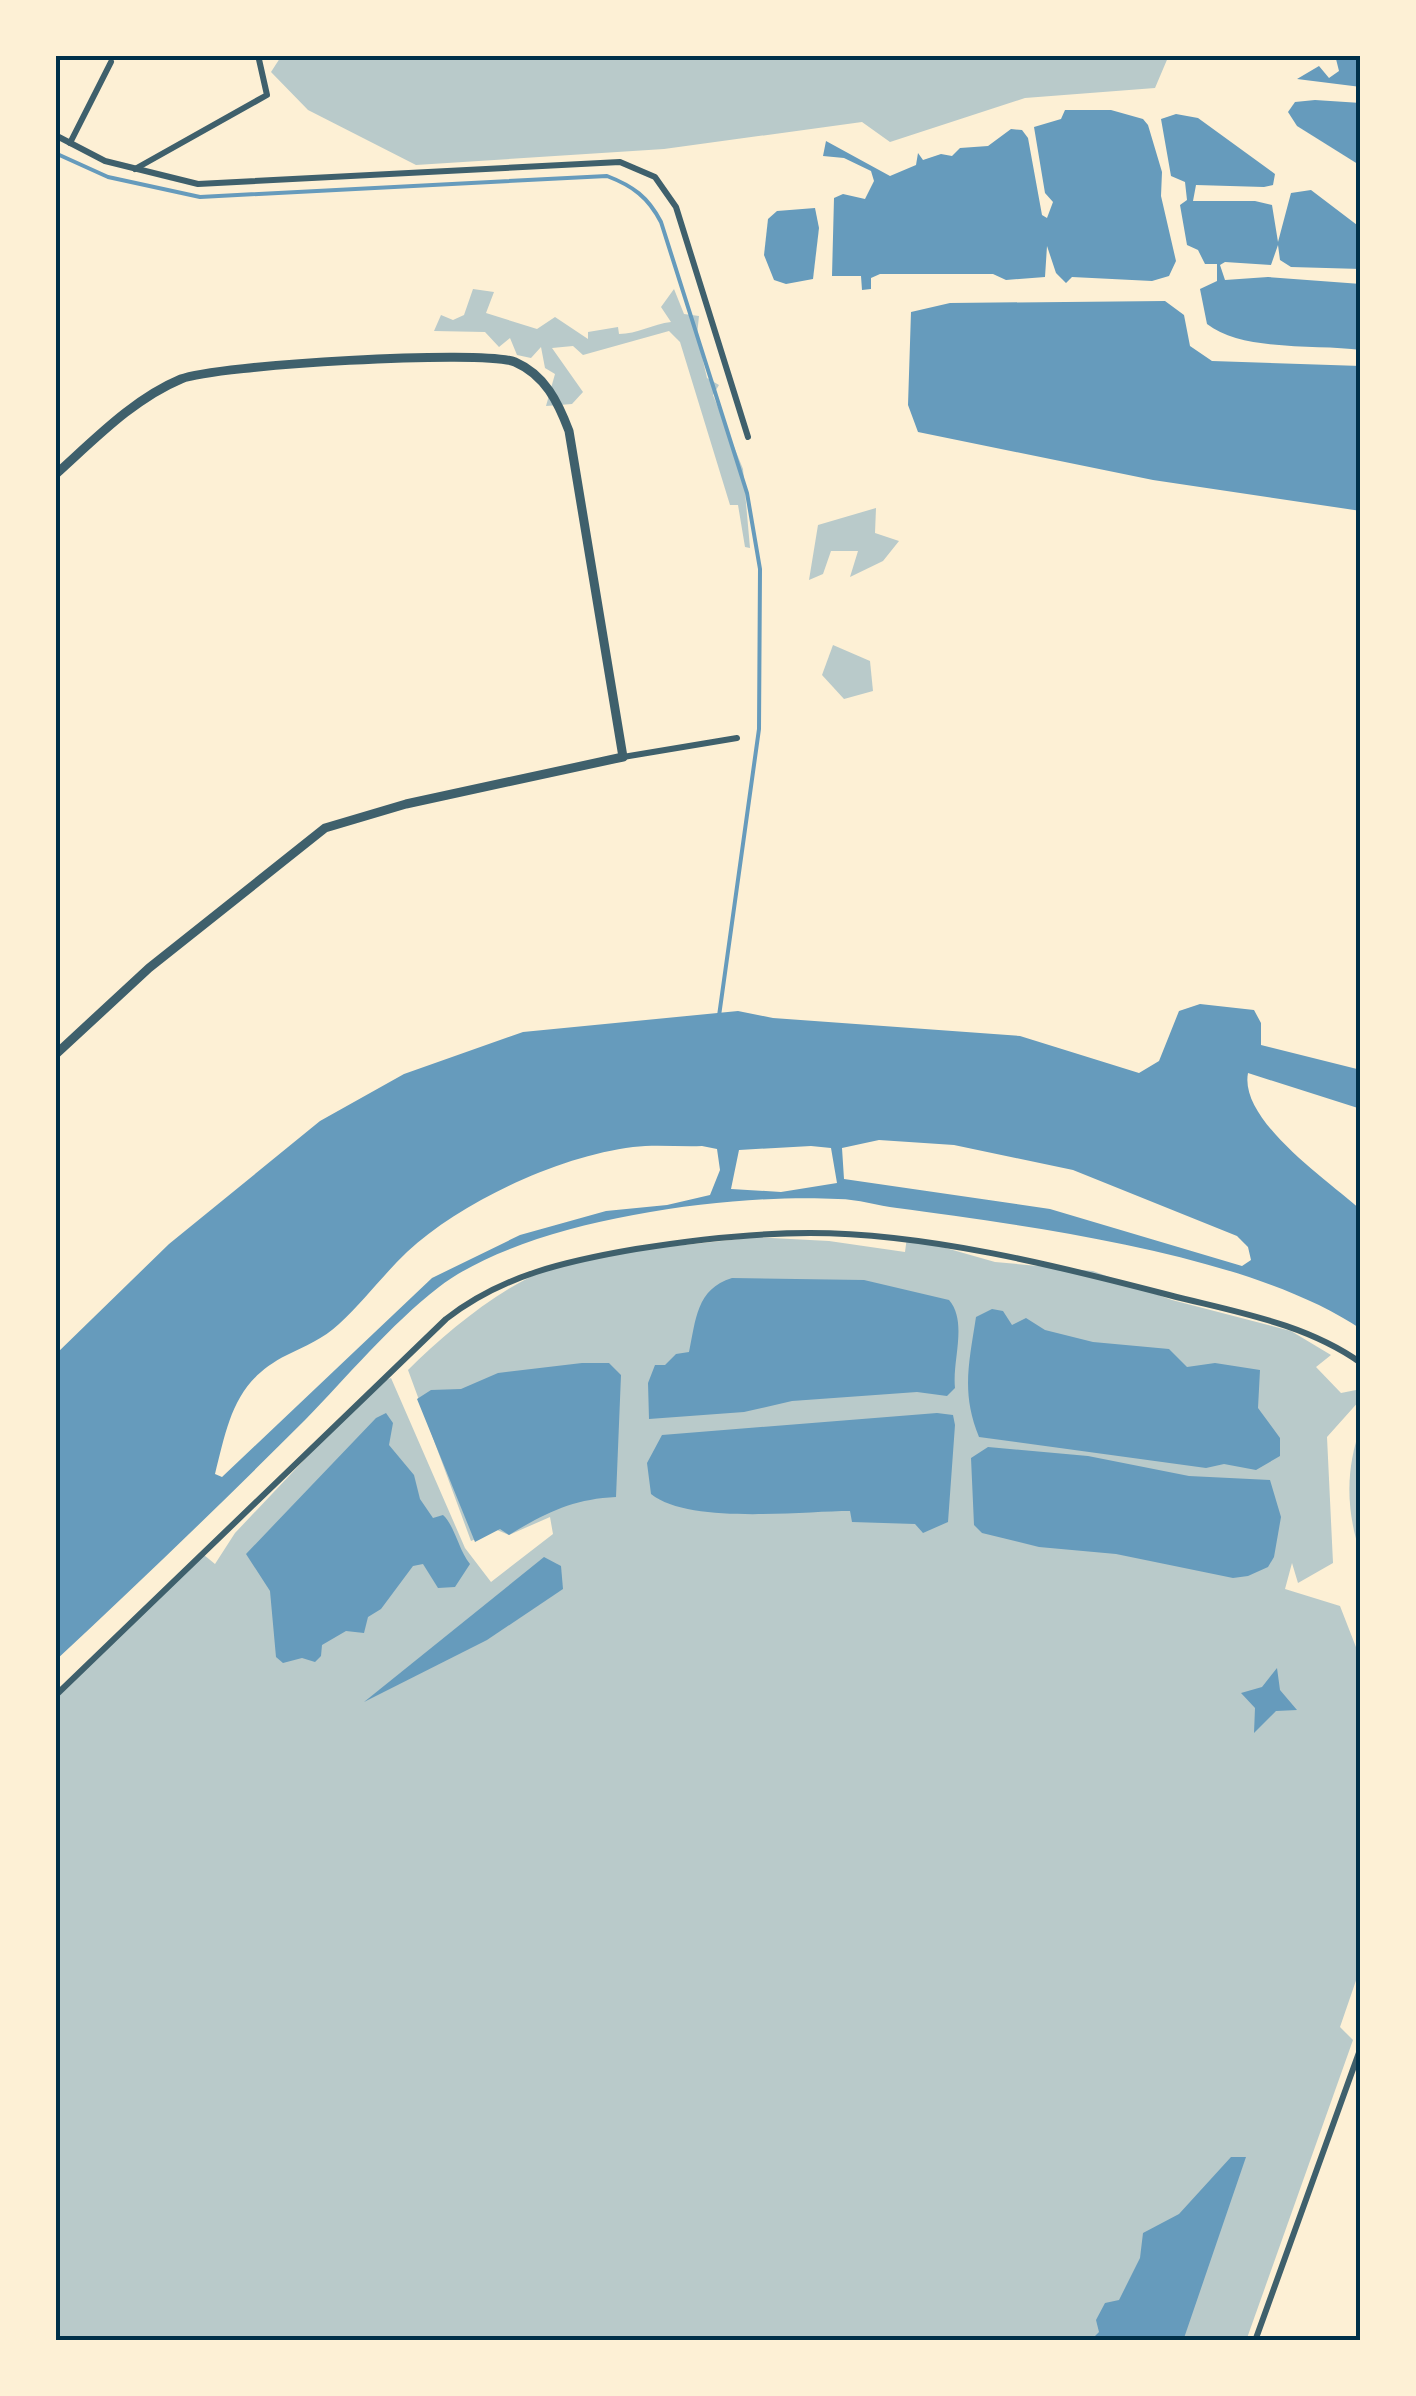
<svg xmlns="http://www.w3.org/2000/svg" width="1416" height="2396" font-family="Lora,serif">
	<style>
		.green { fill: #b9caca }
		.water { fill: #669bbc; fill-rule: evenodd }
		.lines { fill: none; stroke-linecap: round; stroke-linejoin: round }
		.stream { stroke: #669bbc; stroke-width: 4 }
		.minor { stroke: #3f606c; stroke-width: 6 }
		.tertiary { stroke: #3f606c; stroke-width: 9 }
		.neatline { fill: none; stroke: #003049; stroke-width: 4 }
	</style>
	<rect width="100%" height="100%" fill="#fdf0d5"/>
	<g class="green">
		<polygon points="282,55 1169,55 1155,88 1025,98 890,142 862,122 664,149 416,165 308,110 271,72"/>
		<path d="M473 289 494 292 486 313 537 329 555 317 588 339V332L618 327 619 334C637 334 653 324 671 322L661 307 674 289 684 314 699 316 697 335 707 378 719 385 713 395 743 469 750 548 745 547 738 505H730L680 342 669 331 583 355 573 346 552 348 583 392 572 404 546 406 555 374 545 368 541 347 531 358 517 355 510 338 499 347 485 332 434 331 441 315 453 320 464 315Z"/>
		<polygon points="876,508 875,533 899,541 883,561 850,577 858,551 831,551 823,574 809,580 818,525"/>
		<polygon points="833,645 870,661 873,691 844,699 822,675"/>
		<path d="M754 1237 829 1241 905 1252 907 1237 995 1262 1093 1271 1172 1300 1291 1331 1331 1355 1316 1367 1341 1393 1361 1389V1399L1327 1437 1333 1563 1298 1583 1292 1563 1285 1589 1340 1606 1361 1660V1966L1340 2027 1353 2040 1246 2341H55V1696L204 1555 215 1564 235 1533 375 1385 391 1378 465 1548 491 1582 553 1534 550 1517 509 1535 497 1530 471 1541 408 1370C455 1324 521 1269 587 1257 642 1247 699 1245 754 1237Z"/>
		<path d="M1361 1427V1555C1346 1512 1345 1469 1361 1427Z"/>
	</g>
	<g class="water">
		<polygon points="1335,55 1361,60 1361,87 1297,79 1319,66 1329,78 1339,71"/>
		<polygon points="1315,100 1361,103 1361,166 1297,126 1288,112 1295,102"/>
		<polygon points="1065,110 1111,110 1143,119 1148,125 1162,172 1161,196 1176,261 1169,276 1152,281 1072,277 1066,283 1056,273 1047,246 1045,277 1006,280 993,274 880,274 871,278 871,289 862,290 861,276 832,276 834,198 843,194 865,199 874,181 871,171 844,158 823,156 826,141 890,176 916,165 918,153 923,160 941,154 952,156 960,148 988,146 1011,129 1022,130 1028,138 1042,215 1047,218 1053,202 1045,193 1034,127 1061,119"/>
		<path d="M1176 114 1198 118 1275 174 1273 185 1264 187 1196 185 1193 201H1255L1272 205 1278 242 1291 193 1311 190 1361 228V269L1291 267 1280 260 1278 245 1271 265 1225 262 1220 265 1225 280 1268 277 1361 284V350C1318 344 1242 352 1207 324L1200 289 1217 281V264H1205L1198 250 1187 245 1180 205 1187 200 1185 182 1171 176 1161 119Z"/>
		<polygon points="815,208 819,228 813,279 786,284 774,280 764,255 768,219 777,211"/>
		<polygon points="1165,301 1184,315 1190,346 1212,361 1361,366 1361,511 1153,480 918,432 908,405 911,312 950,303"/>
		<path d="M1200 1004 1254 1010 1261 1023V1045L1361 1070V1109L1248 1073C1239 1120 1327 1180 1361 1210V1329C1250 1254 1030 1226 897 1208 878 1206 858 1199 838 1199 729 1193 526 1220 439 1287 390 1325 348 1376 305 1420 223 1502 140 1582 55 1661V1355L169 1244 320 1121 404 1074 523 1032 738 1011 773 1018 1020 1036 1139 1073 1159 1061 1179 1011ZM879 1140 954 1145 1073 1170 1237 1236 1248 1247 1251 1260 1242 1266 1050 1209 844 1179 842 1148ZM702 1146 717 1149 720 1170 710 1195 667 1205 606 1211 520 1235 432 1278 222 1477 215 1474C228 1423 234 1381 287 1355 305 1346 323 1339 339 1324 363 1302 383 1275 407 1252 462 1201 560 1156 633 1147 656 1144 679 1147 702 1146ZM811 1146 831 1148 837 1183 781 1192 731 1189 739 1150Z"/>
		<path d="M732 1278 864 1280 949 1300C968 1322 952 1360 955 1388L947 1396 917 1392 792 1401 744 1412 649 1419 648 1383 655 1365H665L676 1354 689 1352C696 1320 696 1289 732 1278Z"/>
		<path d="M992 1309 1003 1311 1012 1325 1026 1318 1045 1330 1093 1342 1169 1349 1187 1367 1215 1363 1260 1370 1258 1408 1280 1438V1456L1256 1470 1224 1464 1206 1468 979 1437C961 1393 969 1363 976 1317Z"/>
		<path d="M582 1363H609L621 1375 616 1497C573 1499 545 1513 509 1535L500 1529 475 1542 417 1399 431 1390 461 1389 498 1373Z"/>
		<path d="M386 1413 393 1423 389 1445 414 1475 420 1499 433 1518 443 1515C455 1526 458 1549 470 1564L455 1587 438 1588 423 1564 413 1566 381 1609 368 1617 364 1633 346 1631 322 1645 321 1656 315 1662 302 1658 283 1663 276 1657 270 1591 246 1554 376 1418Z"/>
		<path d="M937 1413 953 1415 955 1425 948 1522 923 1533 915 1524 852 1522 850 1511C801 1511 690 1525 651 1494L647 1463 662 1435Z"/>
		<polygon points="988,1447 1088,1456 1189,1476 1270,1480 1281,1517 1274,1557 1268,1567 1248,1576 1233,1578 1116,1554 1039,1547 982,1533 974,1525 971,1458"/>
		<polygon points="544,1557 561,1566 563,1589 487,1640 364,1702"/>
		<polygon points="1277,1668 1280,1690 1297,1710 1276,1711 1254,1733 1255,1708 1241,1693 1262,1687"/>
		<polygon points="1231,2157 1246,2157 1183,2341 1090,2341 1099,2332 1096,2320 1105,2303 1119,2300 1140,2258 1143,2233 1179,2214"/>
	</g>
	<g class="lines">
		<path class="stream" d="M55 153 108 177 200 197 607 176C633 186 648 197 661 222L747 493 760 569 759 729 719 1016"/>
		<g class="minor">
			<polyline points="55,135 105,161 198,184 620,162 655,177 676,207 748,437"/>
			<polyline points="70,143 111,62"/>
			<polyline points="135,169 267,95 258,55"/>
			<polyline points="623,757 737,738"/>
			<path d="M55 1696 446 1319C503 1275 566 1261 636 1249 692 1240 753 1233 810 1233 926 1233 1058 1266 1169 1295 1235 1312 1305 1323 1361 1363"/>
			<polyline points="1255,2341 1361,2047"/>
		</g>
		<path class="tertiary" d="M55 475C94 440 133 399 181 379 215 365 484 349 515 362 545 375 558 402 569 431L623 757 406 804 325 828 149 968 55 1055"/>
	</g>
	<rect width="1416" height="2396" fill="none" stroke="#fdf0d5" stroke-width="115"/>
	<rect x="58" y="58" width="1300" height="2280" class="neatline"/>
</svg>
